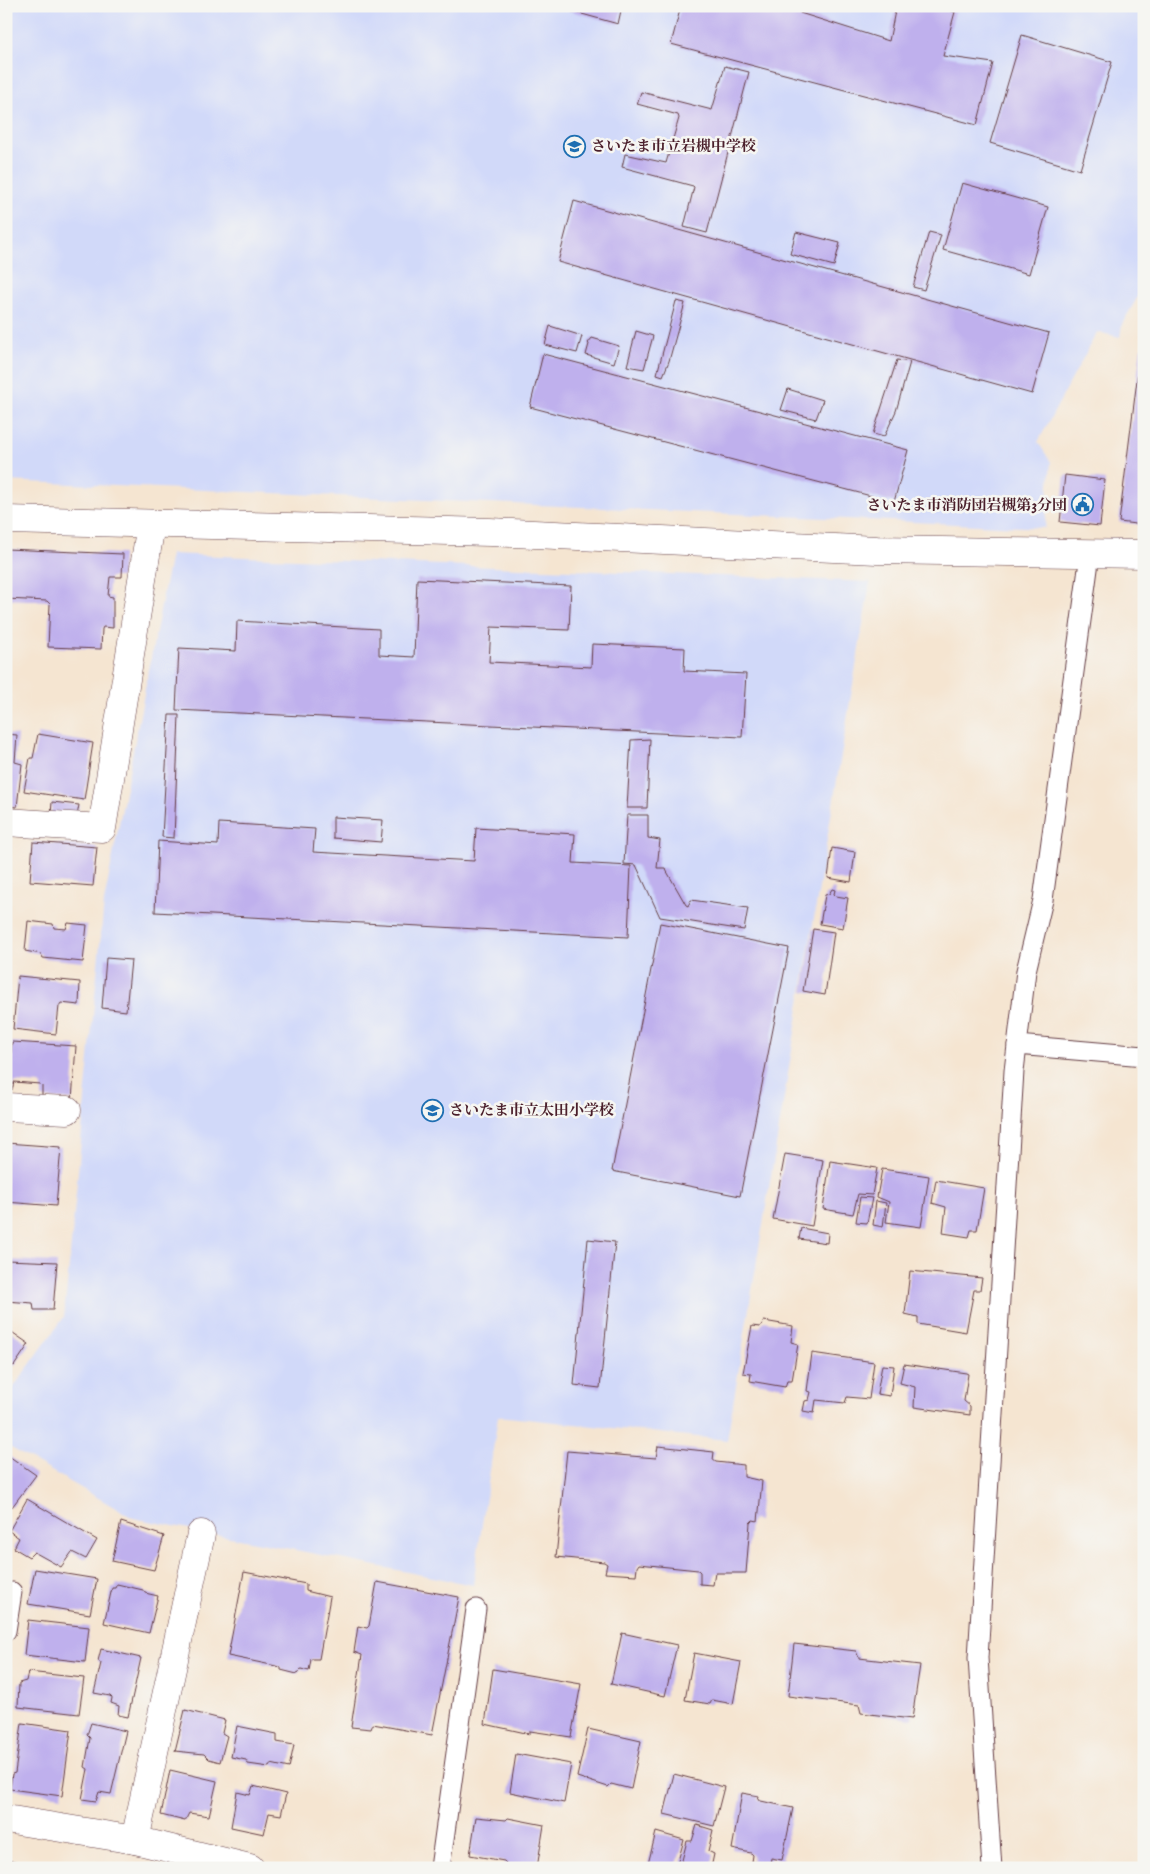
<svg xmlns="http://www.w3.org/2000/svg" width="1150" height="1874" font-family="'IM FELL English','Noto Serif JP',serif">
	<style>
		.built { fill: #d1d9f9 }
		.building { fill: #bfb0ed }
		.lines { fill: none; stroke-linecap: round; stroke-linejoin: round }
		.service-casing { stroke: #643d44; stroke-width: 21 }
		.minor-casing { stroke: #643d44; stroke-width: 29 }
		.service { stroke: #fff; stroke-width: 19 }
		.minor { stroke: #fff; stroke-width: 28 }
		.labels { text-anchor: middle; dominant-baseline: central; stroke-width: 5; stroke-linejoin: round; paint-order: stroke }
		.poi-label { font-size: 15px; font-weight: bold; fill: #4a1f2b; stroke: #f6f6f2; text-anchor: start }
	</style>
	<rect width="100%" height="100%" fill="#f6f6f2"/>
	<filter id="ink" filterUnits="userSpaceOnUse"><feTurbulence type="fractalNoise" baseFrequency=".02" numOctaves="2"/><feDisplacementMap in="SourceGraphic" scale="10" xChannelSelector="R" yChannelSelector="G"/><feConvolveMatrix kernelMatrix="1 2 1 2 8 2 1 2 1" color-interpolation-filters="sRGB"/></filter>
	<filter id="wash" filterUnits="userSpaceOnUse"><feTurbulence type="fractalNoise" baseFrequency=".0096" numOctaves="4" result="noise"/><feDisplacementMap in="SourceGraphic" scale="20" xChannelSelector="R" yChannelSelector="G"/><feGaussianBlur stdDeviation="1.12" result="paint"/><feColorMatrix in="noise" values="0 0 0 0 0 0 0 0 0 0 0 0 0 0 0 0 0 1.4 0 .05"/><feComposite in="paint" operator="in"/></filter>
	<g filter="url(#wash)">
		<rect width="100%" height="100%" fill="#f5e5d1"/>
		<g class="built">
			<polygon points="6,6 1144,6 1144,286 1122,324 1120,337 1097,332 1038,442 1051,462 1045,528 6,481"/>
			<polygon points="171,554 870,582 727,1440 498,1416 473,1585 133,1518 6,1445 6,1398 64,1317 104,902"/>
		</g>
		<g id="blocks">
			<g class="building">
				<polygon points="553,6 622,6 618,24"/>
				<polygon points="681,6 763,6 772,9 773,6 802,6 800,13 889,41 896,6 938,6 955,12 943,56 993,63 977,125 671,44"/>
				<polygon points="1022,35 1112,62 1080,170 990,143"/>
				<polygon points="725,66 749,72 707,233 684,227 694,187 693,186 622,167 625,154 666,163 679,118 678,115 637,104 641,92 712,110"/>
				<polygon points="962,183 1048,207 1029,274 943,250"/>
				<polygon points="574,201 1049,333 1032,394 558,262"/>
				<polygon points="796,232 840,243 834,266 790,254"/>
				<polygon points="929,232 941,235 924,290 913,287"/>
				<polygon points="676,301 685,303 669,361 663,376 657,374"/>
				<polygon points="550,326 582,336 577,353 545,345"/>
				<polygon points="636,331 653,336 644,369 627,366"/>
				<polygon points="592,338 619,346 614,363 586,355 589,344 588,343"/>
				<polygon points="1141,348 1144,349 1144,525 1119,522"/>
				<polygon points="543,354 908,450 894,502 530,407"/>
				<polygon points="897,360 910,362 896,411 884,437 873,434"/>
				<polygon points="788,389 823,400 816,419 781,410"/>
				<polygon points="1065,475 1105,480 1100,526 1060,522"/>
				<polygon points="6,549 123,554 122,577 110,577 108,596 113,597 113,628 103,627 102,629 101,649 48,647 50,604 47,601 6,599"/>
				<polygon points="417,579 571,586 569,630 491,627 489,662 591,667 592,644 685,648 684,671 746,674 742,737 176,710 179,648 236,651 237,621 379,629 379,655 414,657"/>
				<polygon points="169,715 179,715 174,838 162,837"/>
				<polygon points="6,734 17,735 15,762 22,764 17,807 6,806"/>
				<polygon points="38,734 93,743 84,800 24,791 30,758 33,758"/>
				<polygon points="650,739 647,808 627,808 631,740"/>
				<polygon points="52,802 79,805 77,816 51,814"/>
				<polygon points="627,815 648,815 648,838 660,840 657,868 665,868 686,905 688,906 691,900 748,908 744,930 660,917 636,865 624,864"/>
				<polygon points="333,817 383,820 381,842 333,838"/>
				<polygon points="219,823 315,829 313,852 474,861 476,828 575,834 573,863 631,866 628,937 155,912 158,841 218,845"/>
				<polygon points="33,842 97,847 93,886 30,881"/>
				<polygon points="832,848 855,852 851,882 828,878"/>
				<polygon points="832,889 835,890 834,894 836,896 848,898 843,928 820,924 825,895 829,894"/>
				<polygon points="28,921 53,924 54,928 66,929 68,923 87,925 83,962 43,958 41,954 25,951"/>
				<polygon points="660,923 789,948 740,1196 612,1171"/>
				<polygon points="813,929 834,932 825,995 803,991"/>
				<polygon points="106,958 131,960 126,1011 102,1008"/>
				<polygon points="18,976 80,982 79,1005 61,1003 59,1006 56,1034 13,1029"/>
				<polygon points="12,1042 76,1046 72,1100 42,1098 42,1086 40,1084 14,1082 12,1090 7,1089"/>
				<polygon points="6,1143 61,1147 56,1206 6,1202"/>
				<polygon points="785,1154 823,1160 812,1226 773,1219"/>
				<polygon points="830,1161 877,1168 872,1195 858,1194 853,1214 823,1209"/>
				<polygon points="882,1169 929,1176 921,1227 886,1222 889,1202 877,1197"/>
				<polygon points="936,1180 984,1188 977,1230 971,1230 969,1237 943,1233 946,1207 932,1203"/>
				<polygon points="860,1197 872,1198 867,1223 856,1222"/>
				<polygon points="876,1201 886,1203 883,1227 873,1225"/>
				<polygon points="801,1228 828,1233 827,1243 799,1239"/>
				<polygon points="588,1239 615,1242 600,1388 574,1385"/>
				<polygon points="6,1260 57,1262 53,1310 34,1310 33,1303 6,1301"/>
				<polygon points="910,1271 982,1278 980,1290 974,1290 966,1332 918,1324 918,1317 905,1314"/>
				<polygon points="764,1321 793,1326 791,1342 798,1344 792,1381 787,1381 785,1387 750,1381 751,1374 743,1373 752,1326 760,1327"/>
				<polygon points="6,1328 29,1344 14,1366 6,1361"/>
				<polygon points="812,1353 874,1362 869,1399 847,1397 845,1403 816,1400 814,1413 803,1411 805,1401 809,1400 811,1392 807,1391"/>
				<polygon points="904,1364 966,1373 968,1374 964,1401 970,1406 970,1415 914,1407 915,1387 900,1383"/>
				<polygon points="882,1365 894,1366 890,1396 877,1394"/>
				<polygon points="658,1446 714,1452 713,1460 716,1462 744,1465 744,1477 762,1481 758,1521 753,1520 750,1523 746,1573 715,1573 713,1585 700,1584 700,1572 698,1570 639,1564 637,1567 636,1575 605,1573 607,1564 604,1562 556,1557 567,1451 656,1458"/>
				<polygon points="6,1454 36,1475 12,1507 6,1503"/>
				<polygon points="27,1499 97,1540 86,1559 72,1552 61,1567 34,1552 29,1557 14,1548 19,1538 9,1531"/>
				<polygon points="121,1522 164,1536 154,1570 112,1561"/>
				<polygon points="35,1569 97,1579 90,1614 28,1604"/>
				<polygon points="244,1572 306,1584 306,1591 330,1597 319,1659 311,1659 309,1671 301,1669 297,1674 281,1670 281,1667 228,1656"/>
				<polygon points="377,1582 459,1597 432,1735 373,1724 371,1729 351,1727 362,1655 354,1652 358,1626 367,1628 369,1626"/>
				<polygon points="117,1584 143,1590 145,1593 158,1596 149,1633 104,1623 112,1588 115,1588"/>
				<polygon points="28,1620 89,1627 85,1662 24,1655"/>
				<polygon points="622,1633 677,1645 665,1696 611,1684"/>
				<polygon points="794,1644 856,1651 859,1658 920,1665 912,1719 861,1713 859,1705 788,1696"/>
				<polygon points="101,1649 141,1658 128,1717 118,1715 119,1706 111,1703 112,1698 110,1696 94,1693 101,1663 98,1661"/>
				<polygon points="694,1653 741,1662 733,1704 712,1700 710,1704 685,1700"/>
				<polygon points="493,1669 581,1684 571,1737 530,1731 530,1734 485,1724"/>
				<polygon points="28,1672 84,1678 79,1714 18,1707 19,1683 26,1681"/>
				<polygon points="185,1710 225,1720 222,1733 227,1736 220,1762 209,1759 204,1754 175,1751"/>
				<polygon points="22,1723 71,1730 62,1796 10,1789 12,1774 15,1773"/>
				<polygon points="91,1723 126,1731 111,1794 99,1792 96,1801 82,1799 88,1769 85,1767 90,1738 87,1735"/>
				<polygon points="237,1726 277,1734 277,1742 294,1745 289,1768 271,1764 269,1767 248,1764 246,1760 231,1757"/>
				<polygon points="588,1729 641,1741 631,1789 611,1784 608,1787 577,1777"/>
				<polygon points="516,1754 571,1764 564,1803 510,1792"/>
				<polygon points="170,1770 217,1781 209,1816 189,1813 185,1821 161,1815"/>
				<polygon points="674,1774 724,1787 714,1826 664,1814"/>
				<polygon points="253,1786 286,1794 281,1815 269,1813 264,1834 231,1827 237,1792 250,1795"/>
				<polygon points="742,1793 759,1796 758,1800 761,1801 793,1808 782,1860 771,1858 770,1864 752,1862 753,1855 751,1853 732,1849"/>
				<polygon points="476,1817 506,1820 508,1818 544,1825 537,1868 515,1868 505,1865 506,1863 504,1861 470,1855"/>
				<polygon points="697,1825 713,1830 708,1851 714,1854 711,1868 680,1868 687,1841 692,1841"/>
				<polygon points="656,1832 684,1840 676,1868 647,1868"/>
				<polygon points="6,1860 33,1864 32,1868 6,1868"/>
			</g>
		</g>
	</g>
	<g filter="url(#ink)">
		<use href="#blocks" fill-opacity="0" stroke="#643d44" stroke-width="1"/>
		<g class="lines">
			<defs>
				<g id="service">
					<polyline points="1017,1045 1144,1056"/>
					<polyline points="6,1631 12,1592"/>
					<polyline points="440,1868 476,1609"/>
					<polyline points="992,1868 978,1658 1014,1071 1026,971 1043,900 1090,554"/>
				</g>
				<g id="minor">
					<polyline points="6,520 490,532 877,550 1144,554"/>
					<polyline points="6,822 102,828 151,524"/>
					<polyline points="6,1107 67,1110"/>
					<polyline points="6,1819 135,1840 250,1868"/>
					<polyline points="135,1840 201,1534"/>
				</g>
			</defs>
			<use href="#service" class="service-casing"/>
			<use href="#minor" class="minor-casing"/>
			<use href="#service" class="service"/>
			<use href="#minor" class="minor"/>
		</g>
	</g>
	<defs>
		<symbol id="school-ring" viewBox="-11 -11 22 22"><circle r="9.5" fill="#f6f6f2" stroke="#1f6fb2" stroke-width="1.5"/><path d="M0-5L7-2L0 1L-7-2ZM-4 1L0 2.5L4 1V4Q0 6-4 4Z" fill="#1f6fb2"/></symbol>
		<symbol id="civic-ring" viewBox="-11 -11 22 22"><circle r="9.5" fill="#f6f6f2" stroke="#1f6fb2" stroke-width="1.5"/><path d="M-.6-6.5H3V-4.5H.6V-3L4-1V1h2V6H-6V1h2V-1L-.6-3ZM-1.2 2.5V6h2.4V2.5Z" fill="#1f6fb2"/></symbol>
	</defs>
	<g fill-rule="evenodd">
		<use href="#school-ring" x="562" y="134" width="25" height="25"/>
		<use href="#civic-ring" x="1070" y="492" width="25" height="25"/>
		<use href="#school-ring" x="420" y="1098" width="25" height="25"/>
	</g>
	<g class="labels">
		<g class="poi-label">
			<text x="591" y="146">さいたま市立岩槻中学校</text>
			<text x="1067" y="505" text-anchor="end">さいたま市消防団岩槻第3分団</text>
			<text x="449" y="1110">さいたま市立太田小学校</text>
		</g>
	</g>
	<rect width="1150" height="1874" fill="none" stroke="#f6f6f2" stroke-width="25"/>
</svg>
